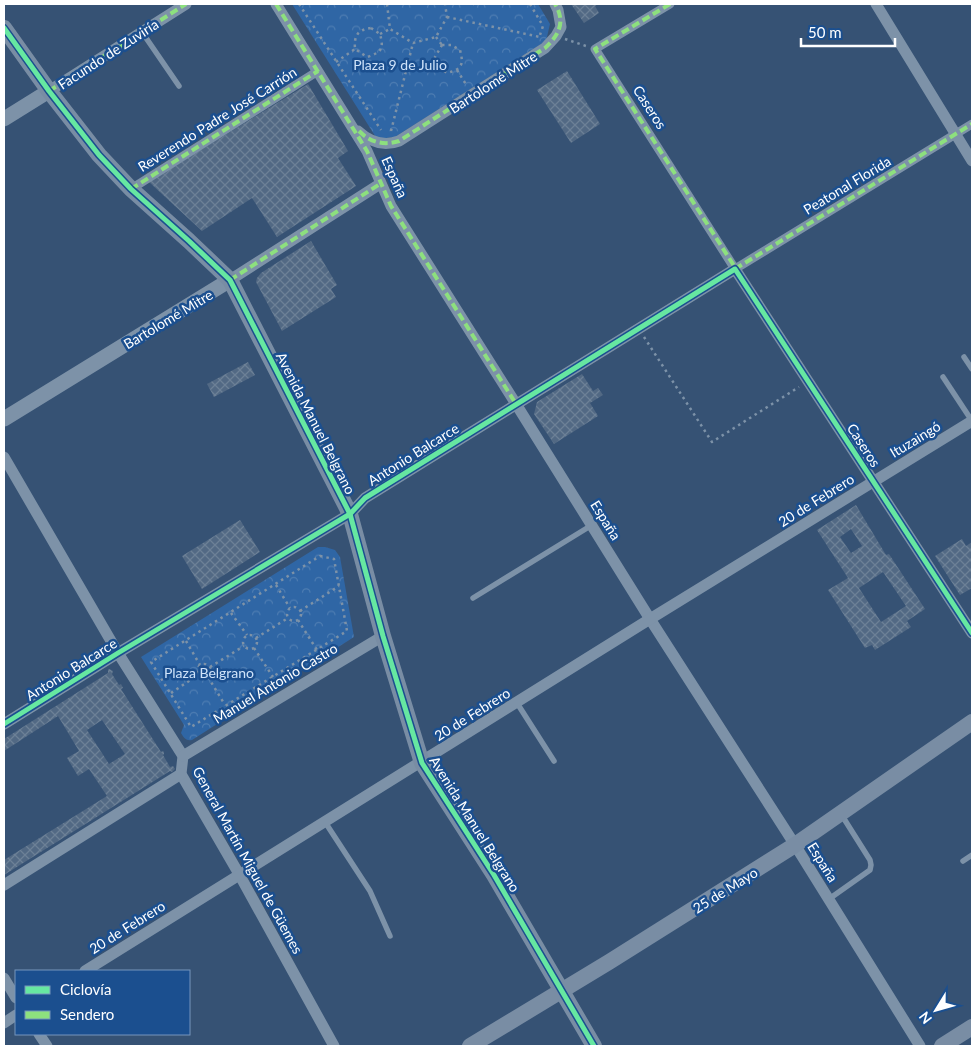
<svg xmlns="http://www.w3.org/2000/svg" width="976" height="1050" font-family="Lato,sans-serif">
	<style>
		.park { fill: url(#park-crowns) }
		.building { fill: url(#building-cross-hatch); fill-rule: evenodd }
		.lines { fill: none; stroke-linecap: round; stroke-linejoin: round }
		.path { stroke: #7d92a8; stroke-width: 2.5; stroke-dasharray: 2.5 4; stroke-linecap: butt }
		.service { stroke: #7d92a8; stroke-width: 5.5 }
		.pedestrian { stroke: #7d92a8; stroke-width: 9 }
		.minor { stroke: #7d92a8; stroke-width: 11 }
		.tertiary { stroke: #7d92a8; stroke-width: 15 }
		.secondary { stroke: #798da4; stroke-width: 16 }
		.quiet { stroke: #8de07e; stroke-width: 4; stroke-dasharray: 8 4; stroke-linecap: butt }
		.cycleway-casing { stroke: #1b4f8f; stroke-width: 8 }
		.cycleway { stroke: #66e7a1; stroke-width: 5 }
		.labels { text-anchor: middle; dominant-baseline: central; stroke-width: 5; stroke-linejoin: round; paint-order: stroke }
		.street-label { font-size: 14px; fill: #fff; stroke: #1b4f8f }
		.park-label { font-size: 14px; fill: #cfe3fa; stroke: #1b4f8f }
	</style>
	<defs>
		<pattern id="park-crowns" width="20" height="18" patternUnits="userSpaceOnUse" patternTransform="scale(1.25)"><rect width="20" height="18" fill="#2f66a5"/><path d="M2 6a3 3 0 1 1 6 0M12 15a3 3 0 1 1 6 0" fill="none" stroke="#4e7db2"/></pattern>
		<pattern id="building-cross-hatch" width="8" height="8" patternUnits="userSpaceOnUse" patternTransform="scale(1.25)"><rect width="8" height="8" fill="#526984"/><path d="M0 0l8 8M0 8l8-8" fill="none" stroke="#6c8096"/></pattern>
	</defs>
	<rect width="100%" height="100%" fill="#365274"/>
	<g class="park">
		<polygon points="292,4 538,4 550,24 546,41 395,137 377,139"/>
		<path d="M318 547H325L335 550 340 557 354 637 192 740C186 741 184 738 181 733L184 725 141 657Z"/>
	</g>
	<g class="building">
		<polygon points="571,4 598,4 595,6 599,13 584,23"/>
		<polygon points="567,71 600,124 571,143 537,90"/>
		<polygon points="308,84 348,151 338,158 356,186 277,237 252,198 202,231 149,182"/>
		<polygon points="311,241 337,285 331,289 336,297 282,331 256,282 257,278 261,273"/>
		<polygon points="248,362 255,375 214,397 207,384"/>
		<polygon points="582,374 593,391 598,388 603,395 590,403 598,416 554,444 534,414 537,402"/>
		<path d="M856 505 886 555 889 554 925 609 907 621 911 627 875 650 872 645 865 648 828 590 848 578 817 530ZM851 529 862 546 851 553 840 537ZM883 572 906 606 881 622 859 588Z"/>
		<polygon points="240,520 260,552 202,589 182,556"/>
		<polygon points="962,539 966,546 972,542 972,588 960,595 935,556"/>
		<path d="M109 669 113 671 112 674 119 685 121 684 123 688 121 689 161 752 163 751 164 752V754L163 755 170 767 173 766 175 769 172 772 170 771 4 875V860L107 796 89 769 78 776 67 758 79 751 58 716 4 751V739L108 673V670ZM102 720 125 754 109 764 87 730Z"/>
	</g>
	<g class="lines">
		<g class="path">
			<polyline points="299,4 381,130"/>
			<polyline points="387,4 390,29 413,43 436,37 447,17 445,4"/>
			<polyline points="473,4 474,4"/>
			<polyline points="530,4 543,26 540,35"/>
			<polyline points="447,17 540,37"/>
			<path d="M371 28 380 34C384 49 382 52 367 57L355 49C354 36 357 30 371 28Z"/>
			<polyline points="380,34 390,29"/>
			<polyline points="436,37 442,45"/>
			<polyline points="565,39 586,46"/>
			<path d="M442 45H451L460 50C464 65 462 69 447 73L437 67 435 57Z"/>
			<polyline points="336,62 355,49"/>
			<polyline points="457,70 467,86"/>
			<polyline points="391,131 413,43"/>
			<polyline points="644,337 712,442 799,387"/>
			<polygon points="320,556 334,559 347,631 191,727 151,662"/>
			<polyline points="276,585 290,608"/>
			<circle cx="294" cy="614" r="7"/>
			<polyline points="300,611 339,586"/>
			<polyline points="231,613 247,635"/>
			<polyline points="298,620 317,650"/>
			<circle cx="250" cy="642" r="7"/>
			<polyline points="256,638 288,618"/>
			<polyline points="186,641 200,665"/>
			<polyline points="254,648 273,677"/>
			<circle cx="204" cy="671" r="7"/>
			<polyline points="210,667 244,646"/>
			<polyline points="208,677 225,705"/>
			<polyline points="171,693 198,675"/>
		</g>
		<g class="service">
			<polyline points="142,32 179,86"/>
			<polyline points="964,357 972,369"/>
			<polyline points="943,377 972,421"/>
			<polyline points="473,598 592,525"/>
			<polyline points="517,703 554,761"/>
			<polyline points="325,822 370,891 390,936"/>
			<polyline points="963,861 972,855"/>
			<polyline points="829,899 870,870 871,865 870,860 841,814"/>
		</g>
		<g class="pedestrian">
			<polyline points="670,4 595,49 735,269 972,124"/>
			<polyline points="131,189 318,71"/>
		</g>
		<g class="minor">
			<polyline points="276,4 367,151 391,206 516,404 650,619 795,845 920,1046"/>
			<polyline points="876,4 972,161"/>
			<polyline points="49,91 186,4"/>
			<path d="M358 131C370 142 383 147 399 141L545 48 556 36 561 27 558 10 555 4"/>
			<polyline points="230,280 380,184"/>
			<polyline points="4,457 118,653 183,756 181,774 239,874 334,1046"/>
			<polyline points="4,724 118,653 350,514 365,498 735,269 972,633"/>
			<polyline points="183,756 383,636"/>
			<polyline points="4,885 181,774"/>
			<polyline points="85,971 650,619 972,421"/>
			<polyline points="4,978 16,998"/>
			<polyline points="4,1023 16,1015"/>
			<polyline points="39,1034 47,1046"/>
		</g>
		<g class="tertiary">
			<polyline points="4,119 49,91"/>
			<polyline points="4,419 230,280"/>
		</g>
		<g class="secondary">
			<polyline points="4,28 49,91 99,155 131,189 189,241 230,280 350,514 383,636 422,763 494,875 594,1046"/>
			<polyline points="470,1046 609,962 795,845 972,722"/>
			<polyline points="942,1046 972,1027"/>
		</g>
		<g class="quiet">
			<polyline points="276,4 367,151 391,206 516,404"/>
			<polyline points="670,4 595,49 738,272"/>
			<polyline points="49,91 186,4"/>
			<path d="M359 131C370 142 383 146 399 141L545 48C559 35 566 22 555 4"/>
			<polyline points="131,189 318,71"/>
			<polyline points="735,269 972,124"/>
			<polyline points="230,280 380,184"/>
		</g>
		<defs>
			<g id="cycleway">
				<polyline points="4,28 49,91 99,155 131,189 189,241 230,280 350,514 383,636 422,763 494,875 594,1046"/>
				<polyline points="4,724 118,653 350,514 365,498 735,269 972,633"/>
			</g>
		</defs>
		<use href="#cycleway" class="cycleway-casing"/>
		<use href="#cycleway" class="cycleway"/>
	</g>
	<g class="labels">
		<g class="street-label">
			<text transform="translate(108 54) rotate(-33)">Facundo de Zuviría</text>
			<text transform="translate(493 82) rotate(-33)">Bartolomé Mitre</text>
			<text transform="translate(650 107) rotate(57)">Caseros</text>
			<text transform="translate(217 119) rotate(-32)">Reverendo Padre José Carrión</text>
			<text transform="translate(395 177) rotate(66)">España</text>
			<text transform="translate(847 185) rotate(-31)">Peatonal Florida</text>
			<text transform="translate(168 319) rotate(-31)">Bartolomé Mitre</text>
			<text transform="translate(316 423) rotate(63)">Avenida Manuel Belgrano</text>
			<text transform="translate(915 439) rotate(-31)">Ituzaingó</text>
			<text transform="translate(864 445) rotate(57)">Caseros</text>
			<text transform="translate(413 454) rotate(-32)">Antonio Balcarce</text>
			<text transform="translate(816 500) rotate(-32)">20 de Febrero</text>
			<text transform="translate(606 520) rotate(58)">España</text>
			<text transform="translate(71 669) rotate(-32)">Antonio Balcarce</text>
			<text transform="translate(275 683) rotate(-31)">Manuel Antonio Castro</text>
			<text transform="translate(472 714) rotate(-32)">20 de Febrero</text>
			<text transform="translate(475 824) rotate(58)">Avenida Manuel Belgrano</text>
			<text transform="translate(248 860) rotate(61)">General Martín Miguel de Güemes</text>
			<text transform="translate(823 862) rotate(58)">España</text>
			<text transform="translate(725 890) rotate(-32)">25 de Mayo</text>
			<text transform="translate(127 927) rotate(-32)">20 de Febrero</text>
		</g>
		<g class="park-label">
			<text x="400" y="64">Plaza 9 de Julio</text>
			<text x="209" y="672">Plaza Belgrano</text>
		</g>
	</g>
	<rect width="976" height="1050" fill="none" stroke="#ffffff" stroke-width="10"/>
	<rect x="15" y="970" width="175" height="65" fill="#1b4f8f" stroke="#7695bc"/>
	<rect x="25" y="986" width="25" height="8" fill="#66e7a1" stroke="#7695bc"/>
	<text x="60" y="995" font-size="15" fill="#ffffff">Ciclovía</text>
	<rect x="25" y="1011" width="25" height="8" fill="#8de07e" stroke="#7695bc"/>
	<text x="60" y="1020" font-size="15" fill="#ffffff">Sendero</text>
	<g transform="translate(936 1010) rotate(233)" stroke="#1b4f8f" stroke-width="4" paint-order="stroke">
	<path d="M0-4L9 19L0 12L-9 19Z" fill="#ffffff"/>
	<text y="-8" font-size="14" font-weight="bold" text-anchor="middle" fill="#ffffff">N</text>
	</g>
	<path d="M801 38v8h94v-8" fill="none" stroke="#ffffff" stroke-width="2.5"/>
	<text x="808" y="38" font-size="15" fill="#ffffff" stroke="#1b4f8f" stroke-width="4" paint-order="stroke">50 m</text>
</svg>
